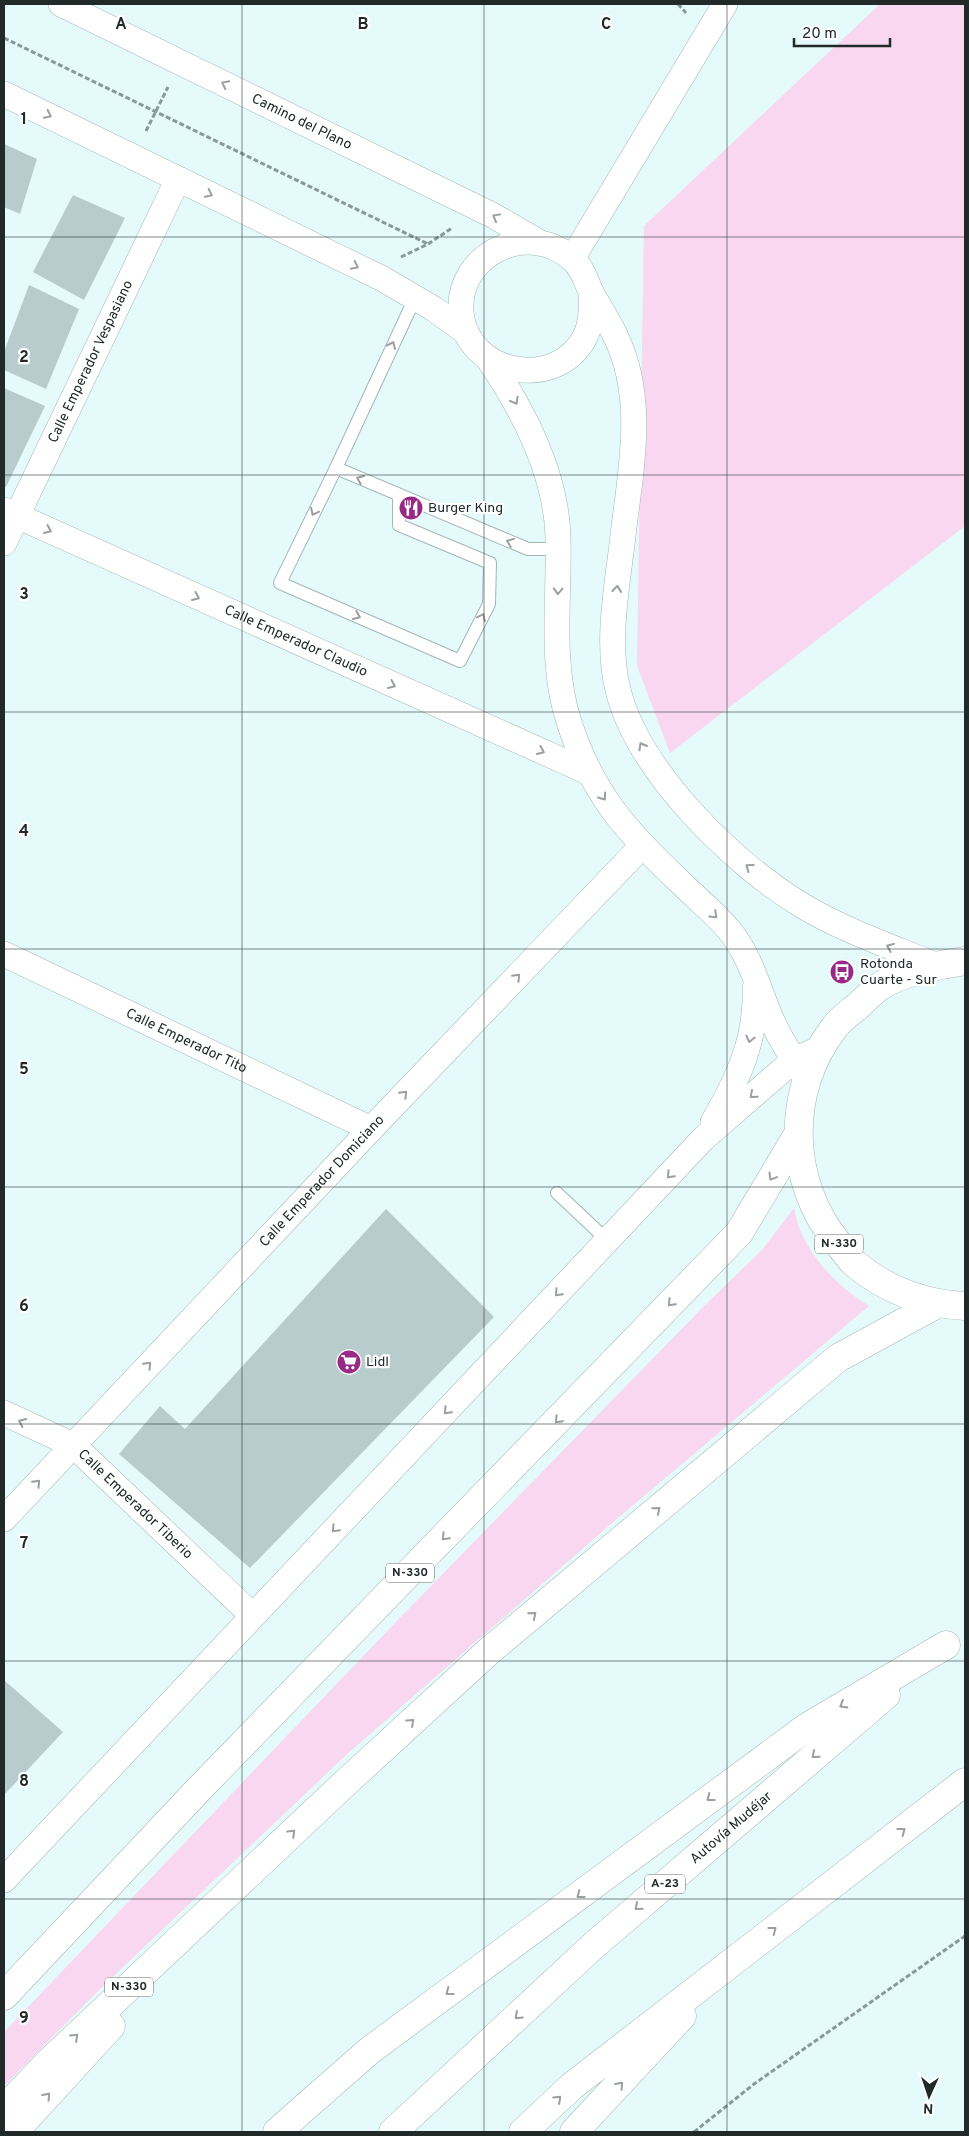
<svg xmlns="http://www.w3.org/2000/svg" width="969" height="2136" font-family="Overpass,sans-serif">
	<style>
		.green { fill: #f9d7f0 }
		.building { fill: #b8cccc }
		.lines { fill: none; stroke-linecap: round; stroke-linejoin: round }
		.lane-casing { stroke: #a2b6b6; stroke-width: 14 }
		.street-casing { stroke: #a2b6b6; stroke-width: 26 }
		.highway-casing { stroke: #a2b6b6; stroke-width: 29 }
		.path { stroke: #899898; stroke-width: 3; stroke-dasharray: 5 2.5; stroke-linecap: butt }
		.lane { stroke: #fff; stroke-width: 12 }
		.street { stroke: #fff; stroke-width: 25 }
		.highway { stroke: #fff; stroke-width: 28 }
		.oneway { stroke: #9b9f9f }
		.grid { fill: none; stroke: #212929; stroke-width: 1; stroke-opacity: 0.55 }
		.labels { text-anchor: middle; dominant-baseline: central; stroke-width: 4.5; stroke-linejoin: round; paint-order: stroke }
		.shield { fill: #fff; stroke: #646969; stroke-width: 1 }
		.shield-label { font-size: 12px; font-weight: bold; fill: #212929 }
		.street-label { font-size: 14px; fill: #212929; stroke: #fff }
		.poi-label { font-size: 14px; fill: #212929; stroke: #fff; text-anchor: start }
		.grid-label { font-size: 16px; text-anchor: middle; font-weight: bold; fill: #212929; stroke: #fff; stroke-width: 4.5; stroke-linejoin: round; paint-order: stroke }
	</style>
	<rect width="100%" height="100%" fill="#e5fafa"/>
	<g class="green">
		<polygon points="880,4 965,4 965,526 670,753 637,666 644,226"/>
		<path d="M794 1208C801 1250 834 1284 869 1306L611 1524 346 1755 101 1988 4 2086V2032L391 1627 705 1305 762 1250Z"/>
	</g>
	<g class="building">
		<polygon points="4,144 37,159 20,214 4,207"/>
		<polygon points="73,195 125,218 84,300 33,272"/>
		<polygon points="29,285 79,309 46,389 4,370 4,352"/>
		<polygon points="4,388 45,406 6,487 4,486"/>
		<polygon points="386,1209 494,1317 250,1568 119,1454 160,1406 185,1429"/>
		<polygon points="4,1680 63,1732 4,1795"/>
	</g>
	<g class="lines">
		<defs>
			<g id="lane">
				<polyline points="415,298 336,468 528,549 558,549"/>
				<polyline points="336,468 280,583 460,661 489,604 490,563 399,525 399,495"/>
				<polyline points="557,1193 607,1240"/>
			</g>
			<g id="street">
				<path id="s1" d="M61 4 492 215 539 242"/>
				<polyline points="4,94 383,279 434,309 466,332"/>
				<polyline points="572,259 725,4"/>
				<path d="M591 292C592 307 592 321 586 335 558 393 466 375 461 312 457 253 529 220 572 259 584 269 586 283 593 296 601 309 609 322 615 335 645 395 632 463 624 527 619 577 605 640 618 690 638 771 733 864 803 906 843 930 892 947 935 965"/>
				<path d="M489 360C523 410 556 473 558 536 560 599 549 664 570 725 593 795 627 832 680 882 696 898 715 913 729 930 748 953 756 980 766 1006 775 1031 789 1052 803 1074"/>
				<path id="s2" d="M4 510 588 772"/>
				<path id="s3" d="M4 543 178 179"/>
				<path id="s4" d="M4 954 371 1129"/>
				<path d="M713 1122C738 1079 757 1039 755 988"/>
				<path id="s5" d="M4 1413 73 1445 253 1616"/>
				<path id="s6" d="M4 1519 371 1129 642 846"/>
				<polyline points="4,1880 703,1139 794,1060 821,1048"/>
			</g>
			<g id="highway">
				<path d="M965 961C941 964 899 973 879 987 872 992 865 999 859 1005 851 1012 840 1019 834 1028 785 1091 788 1182 837 1242 843 1249 848 1257 854 1263 886 1290 925 1304 965 1306"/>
				<polyline points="4,1996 200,1788 739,1233 797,1136"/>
				<polyline points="4,2109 49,2062 341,1787 488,1652 838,1358 937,1304"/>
				<polyline points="14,2132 111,2026"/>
				<polyline points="277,2132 369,2051 807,1727 946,1645"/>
				<path id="s7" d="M393 2132 592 1947 886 1695"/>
				<polyline points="523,2132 572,2086 965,1782"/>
				<polyline points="574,2132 682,2016"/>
			</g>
		</defs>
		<use href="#lane" class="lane-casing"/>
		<use href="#street" class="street-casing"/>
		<use href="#highway" class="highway-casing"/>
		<g class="path">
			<polyline points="678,4 686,13"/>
			<polyline points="4,38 428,244"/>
			<polyline points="146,131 168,87"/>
			<polyline points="401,257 428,244 452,228"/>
			<polyline points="694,2132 754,2084 965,1936"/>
		</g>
		<use href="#lane" class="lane"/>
		<use href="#street" class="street"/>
		<use href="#highway" class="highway"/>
	</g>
	<defs><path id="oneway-chevron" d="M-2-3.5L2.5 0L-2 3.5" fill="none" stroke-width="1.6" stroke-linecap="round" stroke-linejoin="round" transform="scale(1.25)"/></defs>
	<g class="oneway">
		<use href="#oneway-chevron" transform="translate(225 84) rotate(-154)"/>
		<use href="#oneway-chevron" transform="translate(48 115) rotate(26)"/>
		<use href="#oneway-chevron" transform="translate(209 194) rotate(26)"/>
		<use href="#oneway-chevron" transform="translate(496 217) rotate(-151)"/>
		<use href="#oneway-chevron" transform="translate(355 266) rotate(26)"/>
		<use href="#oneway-chevron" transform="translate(392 345) rotate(-66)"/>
		<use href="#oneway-chevron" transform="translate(515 401) rotate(61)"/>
		<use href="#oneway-chevron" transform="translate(360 479) rotate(-157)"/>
		<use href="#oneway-chevron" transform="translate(314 512) rotate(116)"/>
		<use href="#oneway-chevron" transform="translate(48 530) rotate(24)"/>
		<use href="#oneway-chevron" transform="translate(510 542) rotate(-158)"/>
		<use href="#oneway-chevron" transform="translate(617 589) rotate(-84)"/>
		<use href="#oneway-chevron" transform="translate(558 591) rotate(92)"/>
		<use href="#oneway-chevron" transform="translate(196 597) rotate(24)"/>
		<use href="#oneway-chevron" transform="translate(357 616) rotate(23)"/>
		<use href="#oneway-chevron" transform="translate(482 617) rotate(-64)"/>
		<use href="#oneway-chevron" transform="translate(392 685) rotate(24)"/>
		<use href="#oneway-chevron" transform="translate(642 746) rotate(-120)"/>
		<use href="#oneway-chevron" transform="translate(541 751) rotate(24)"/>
		<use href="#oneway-chevron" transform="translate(603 797) rotate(55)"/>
		<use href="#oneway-chevron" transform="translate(749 867) rotate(-144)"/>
		<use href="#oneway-chevron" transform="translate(714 915) rotate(44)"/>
		<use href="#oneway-chevron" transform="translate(890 947) rotate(-158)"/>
		<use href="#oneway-chevron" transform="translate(517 977) rotate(-46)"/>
		<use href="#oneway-chevron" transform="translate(750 1039) rotate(103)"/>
		<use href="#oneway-chevron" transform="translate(404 1094) rotate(-46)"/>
		<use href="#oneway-chevron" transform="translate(753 1095) rotate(139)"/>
		<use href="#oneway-chevron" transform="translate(670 1175) rotate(134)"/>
		<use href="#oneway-chevron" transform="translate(772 1177) rotate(121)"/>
		<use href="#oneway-chevron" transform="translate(558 1293) rotate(133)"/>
		<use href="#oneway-chevron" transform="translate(671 1303) rotate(134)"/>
		<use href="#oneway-chevron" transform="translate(148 1365) rotate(-47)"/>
		<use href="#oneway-chevron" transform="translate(447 1411) rotate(133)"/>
		<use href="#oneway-chevron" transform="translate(558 1420) rotate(134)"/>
		<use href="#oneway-chevron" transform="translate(22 1422) rotate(-155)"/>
		<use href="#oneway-chevron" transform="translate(37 1483) rotate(-47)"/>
		<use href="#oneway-chevron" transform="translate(657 1510) rotate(-40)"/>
		<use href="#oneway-chevron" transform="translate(335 1529) rotate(133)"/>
		<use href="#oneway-chevron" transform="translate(445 1537) rotate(134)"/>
		<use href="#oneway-chevron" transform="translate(533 1615) rotate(-40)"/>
		<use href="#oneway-chevron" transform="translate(843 1705) rotate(149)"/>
		<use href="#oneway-chevron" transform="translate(411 1722) rotate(-42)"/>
		<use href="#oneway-chevron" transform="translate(815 1755) rotate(140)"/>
		<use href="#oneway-chevron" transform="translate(710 1798) rotate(143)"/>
		<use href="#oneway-chevron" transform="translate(902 1831) rotate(-37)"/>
		<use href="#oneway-chevron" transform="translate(292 1833) rotate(-44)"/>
		<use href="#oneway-chevron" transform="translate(580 1895) rotate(143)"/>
		<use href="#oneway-chevron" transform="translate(638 1907) rotate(139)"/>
		<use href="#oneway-chevron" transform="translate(773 1930) rotate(-37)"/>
		<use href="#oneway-chevron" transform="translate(449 1992) rotate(143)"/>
		<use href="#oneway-chevron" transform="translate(518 2016) rotate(137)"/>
		<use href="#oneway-chevron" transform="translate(75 2037) rotate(-43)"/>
		<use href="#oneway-chevron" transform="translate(620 2085) rotate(-48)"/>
		<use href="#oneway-chevron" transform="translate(47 2096) rotate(-48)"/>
		<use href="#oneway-chevron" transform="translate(558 2099) rotate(-43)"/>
	</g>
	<path class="grid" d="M242 4V2132M484 4V2132M727 4V2132M4 237H965M4 475H965M4 712H965M4 949H965M4 1187H965M4 1424H965M4 1661H965M4 1899H965"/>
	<defs>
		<symbol id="restaurant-disc" viewBox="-11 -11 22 22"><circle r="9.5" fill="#992987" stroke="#fff"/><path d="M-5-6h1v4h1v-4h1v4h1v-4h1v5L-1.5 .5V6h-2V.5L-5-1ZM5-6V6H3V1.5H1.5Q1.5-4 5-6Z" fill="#fff"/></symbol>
		<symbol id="bus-disc" viewBox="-11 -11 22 22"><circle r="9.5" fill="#992987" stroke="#fff"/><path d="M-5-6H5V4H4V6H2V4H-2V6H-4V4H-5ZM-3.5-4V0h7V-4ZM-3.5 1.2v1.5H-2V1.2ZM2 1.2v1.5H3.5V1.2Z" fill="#fff"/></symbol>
		<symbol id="supermarket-disc" viewBox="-11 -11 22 22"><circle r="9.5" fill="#992987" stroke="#fff"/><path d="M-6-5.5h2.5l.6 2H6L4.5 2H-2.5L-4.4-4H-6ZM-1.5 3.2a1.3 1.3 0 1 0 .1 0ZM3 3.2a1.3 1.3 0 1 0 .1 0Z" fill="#fff"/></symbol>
	</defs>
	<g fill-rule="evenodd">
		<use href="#restaurant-disc" x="397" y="494" width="28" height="28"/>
		<use href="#bus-disc" x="828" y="958" width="28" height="28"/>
		<use href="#supermarket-disc" x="335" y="1348" width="28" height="28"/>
	</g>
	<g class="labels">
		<g class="shield">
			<rect x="815" y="1234.5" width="48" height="19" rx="4"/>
			<rect x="386" y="1563.5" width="48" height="19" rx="4"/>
			<rect x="645" y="1874.5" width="40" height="19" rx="4"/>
			<rect x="105" y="1977.5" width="48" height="19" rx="4"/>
		</g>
		<g class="shield-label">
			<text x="839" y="1244">N-330</text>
			<text x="410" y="1573">N-330</text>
			<text x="665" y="1884">A-23</text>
			<text x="129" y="1987">N-330</text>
		</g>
		<g class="street-label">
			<text stroke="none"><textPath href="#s1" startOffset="268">Camino del Plano</textPath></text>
			<text stroke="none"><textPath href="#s3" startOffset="201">Calle Emperador Vespasiano</textPath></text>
			<text stroke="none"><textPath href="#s2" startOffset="320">Calle Emperador Claudio</textPath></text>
			<text stroke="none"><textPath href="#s4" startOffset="202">Calle Emperador Tito</textPath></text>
			<text stroke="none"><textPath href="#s6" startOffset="464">Calle Emperador Domiciano</textPath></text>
			<text stroke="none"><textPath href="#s5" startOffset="162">Calle Emperador Tiberio</textPath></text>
			<text stroke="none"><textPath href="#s7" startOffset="455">Autovía Mudéjar</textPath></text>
		</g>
		<g class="poi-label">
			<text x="428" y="508">Burger King</text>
			<text x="860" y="964">Rotonda<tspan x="860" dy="16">Cuarte - Sur</tspan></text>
			<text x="366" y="1362">Lidl</text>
		</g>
	</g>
	<g class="grid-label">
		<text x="121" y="29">A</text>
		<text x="363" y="29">B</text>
		<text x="606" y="29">C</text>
		<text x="24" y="124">1</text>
		<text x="24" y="362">2</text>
		<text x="24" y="599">3</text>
		<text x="24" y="836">4</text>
		<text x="24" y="1074">5</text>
		<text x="24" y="1311">6</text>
		<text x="24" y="1548">7</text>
		<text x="24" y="1786">8</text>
		<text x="24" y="2023">9</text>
	</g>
	<rect width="969" height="2136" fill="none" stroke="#212929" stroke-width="10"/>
	<g transform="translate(929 2096) rotate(183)" stroke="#ffffff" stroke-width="4" paint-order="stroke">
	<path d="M0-4L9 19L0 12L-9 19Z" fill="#212929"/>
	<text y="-8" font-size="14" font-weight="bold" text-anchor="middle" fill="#212929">N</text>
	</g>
	<path d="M794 38v8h96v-8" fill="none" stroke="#212929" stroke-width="2.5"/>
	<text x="802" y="38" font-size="15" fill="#212929" stroke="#ffffff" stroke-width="4" paint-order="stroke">20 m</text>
</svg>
